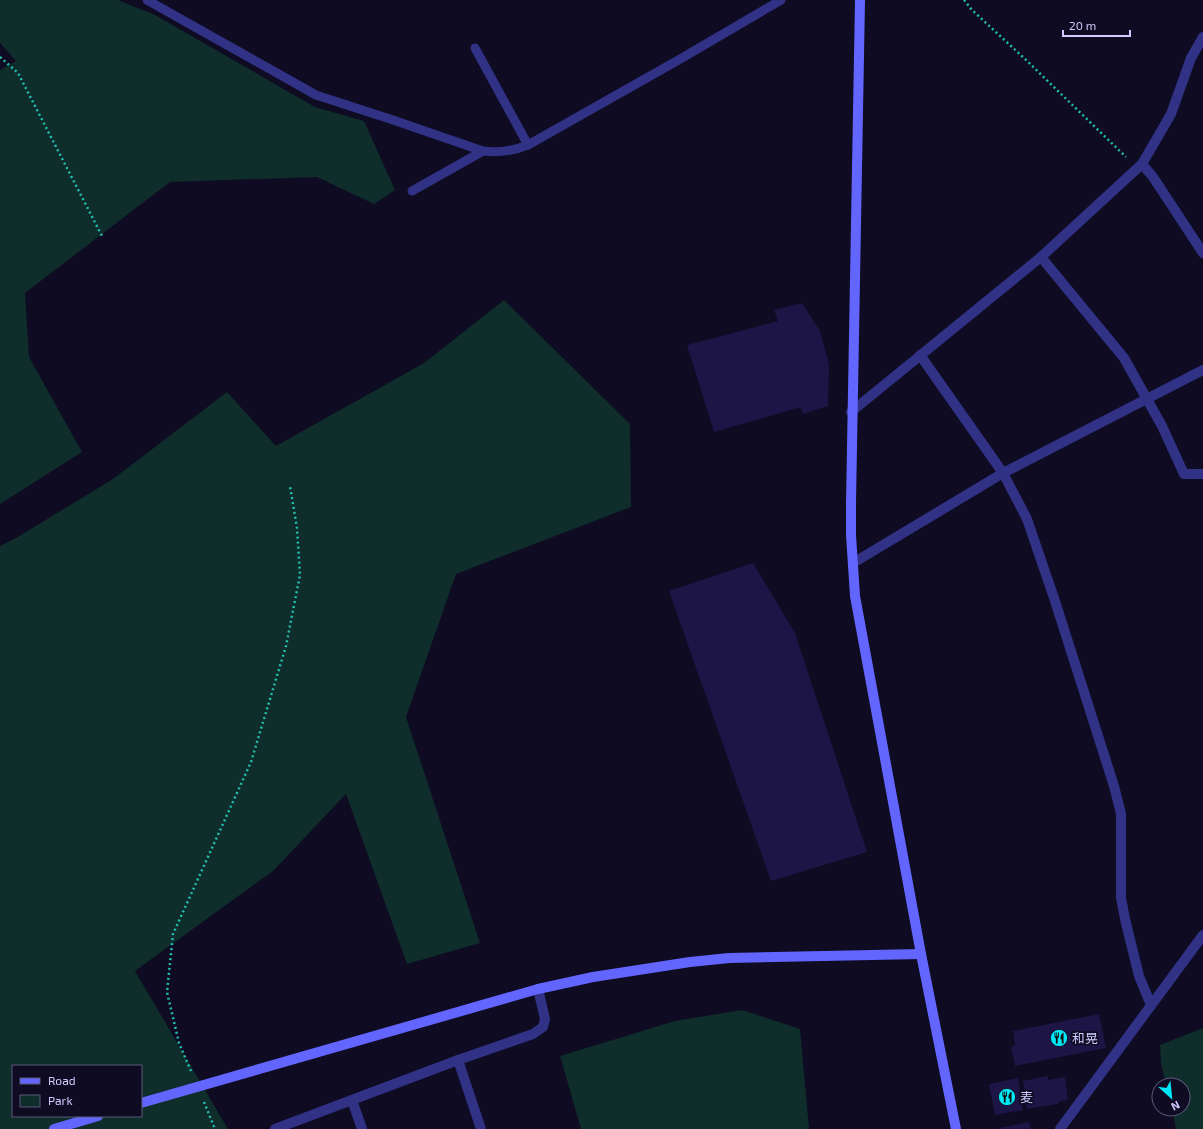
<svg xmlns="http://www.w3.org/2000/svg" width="1203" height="1129" font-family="'Exo 2','Noto Sans JP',sans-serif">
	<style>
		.green { fill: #0e2d2b; fill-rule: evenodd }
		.building { fill: #1d1545 }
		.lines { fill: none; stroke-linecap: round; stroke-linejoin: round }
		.path { stroke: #22beaf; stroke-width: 2.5; stroke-dasharray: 2 3; stroke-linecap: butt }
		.lane { stroke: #313186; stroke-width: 9 }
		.street { stroke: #313186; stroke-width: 10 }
		.secondary { stroke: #6365ff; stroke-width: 10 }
		.labels { text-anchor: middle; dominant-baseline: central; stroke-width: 3.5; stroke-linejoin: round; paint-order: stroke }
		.poi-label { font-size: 13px; fill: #d0ccff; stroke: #0e0b22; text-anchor: start }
	</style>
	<rect width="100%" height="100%" fill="#0e0b22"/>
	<g class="green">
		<polygon points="0,0 118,0 155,15 315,107 364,121 395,190 374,204 317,177 170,182 25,293 29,357 82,452 0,504 0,70 16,61 0,43"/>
		<path d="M504 300 630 424 631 507 456 574 406 717 480 943 407 964 346 794 273 871 135 971 228 1129H0V546L16 538 113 479 227 392 276 446 424 363ZM13 1066H141V1116H13Z"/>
		<polygon points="742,1010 800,1029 809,1129 581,1129 560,1056 675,1021"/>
		<polygon points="1203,1028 1203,1129 1176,1129 1172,1109 1183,1109 1183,1085 1166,1085 1161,1063 1160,1045"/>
	</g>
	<g class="building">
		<polygon points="802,303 820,331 829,364 828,406 803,414 801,407 714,432 687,345 778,321 774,310"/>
		<polygon points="753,563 795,633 867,852 771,881 669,591"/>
		<polygon points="1099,1014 1106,1048 1015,1066 1011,1047 1015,1045 1013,1031"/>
		<polygon points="1048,1076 1048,1080 1065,1077 1068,1100 1058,1102 1058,1104 1027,1109 1023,1081"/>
		<polygon points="1018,1078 1023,1110 995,1115 989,1084"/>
		<polygon points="1029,1122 1031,1129 999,1129 999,1128"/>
	</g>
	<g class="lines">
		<g class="path">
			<polyline points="964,0 972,10 1025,59 1126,157"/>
			<polyline points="0,57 18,73 102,236"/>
			<polyline points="191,1071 179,1043 167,992 173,934 251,762 286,646 300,575 297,528 290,486"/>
			<polyline points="204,1102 215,1129"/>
		</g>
		<g class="lane">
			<path d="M147 0 316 95 393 120 483 151C499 153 513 151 528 145L682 58 781 0"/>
			<polyline points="475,48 528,145"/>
			<polyline points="412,191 483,151"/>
		</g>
		<g class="street">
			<polyline points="1142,164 1153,177 1203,253"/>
			<polyline points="1041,257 1124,358 1162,426 1184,474 1203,474"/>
			<polyline points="920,355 1003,473 1027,519 1055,601 1114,786 1121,814 1121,898 1125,919 1139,976 1151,1005"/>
			<polyline points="851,412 1041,257 1142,164 1171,114 1191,58 1203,37"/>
			<polyline points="853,563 1003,473 1203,370"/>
			<polyline points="458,1060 481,1129"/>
			<polyline points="352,1100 362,1129"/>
			<polyline points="275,1129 458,1060 533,1034 543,1027 545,1019 538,989"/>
			<polyline points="1060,1129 1203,935"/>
		</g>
		<g class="secondary">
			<polyline points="860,0 851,503 851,535 855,596 921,954 956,1129"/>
			<polyline points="141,1103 538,989 593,977 690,962 729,958 921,954"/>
			<polyline points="54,1129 98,1116"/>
		</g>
	</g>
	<defs>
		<symbol id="restaurant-disc" viewBox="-11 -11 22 22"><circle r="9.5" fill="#00e7f7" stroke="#0e0b22"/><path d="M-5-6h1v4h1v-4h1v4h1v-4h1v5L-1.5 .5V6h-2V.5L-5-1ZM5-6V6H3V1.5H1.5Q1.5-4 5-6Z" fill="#111"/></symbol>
	</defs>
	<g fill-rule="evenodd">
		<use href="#restaurant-disc" x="1049" y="1028" width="20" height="20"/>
		<use href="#restaurant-disc" x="997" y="1087" width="20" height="20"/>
	</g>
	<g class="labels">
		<g class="poi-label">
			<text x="1072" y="1038">和晃</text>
			<text x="1020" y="1097">麦</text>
		</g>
	</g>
	<rect x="12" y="1065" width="130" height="52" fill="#0e0b22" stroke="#5c587a"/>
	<rect x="20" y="1078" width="20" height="6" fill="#6365ff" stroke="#5c587a"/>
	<text x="48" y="1085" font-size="12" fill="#d0ccff">Road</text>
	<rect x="20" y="1095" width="20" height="12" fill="#0e2d2b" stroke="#5c587a"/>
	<text x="48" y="1105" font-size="12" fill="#d0ccff">Park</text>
	<g transform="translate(1171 1097) rotate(153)"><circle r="19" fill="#0e0b22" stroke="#5c587a"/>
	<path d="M0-3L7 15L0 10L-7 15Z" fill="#00e7f7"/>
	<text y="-6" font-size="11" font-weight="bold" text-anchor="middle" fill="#d0ccff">N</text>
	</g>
	<path d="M1063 30v6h67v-6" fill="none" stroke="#d0ccff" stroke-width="2"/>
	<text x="1069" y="30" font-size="12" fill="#d0ccff" stroke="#0e0b22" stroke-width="3" paint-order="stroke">20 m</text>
</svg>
